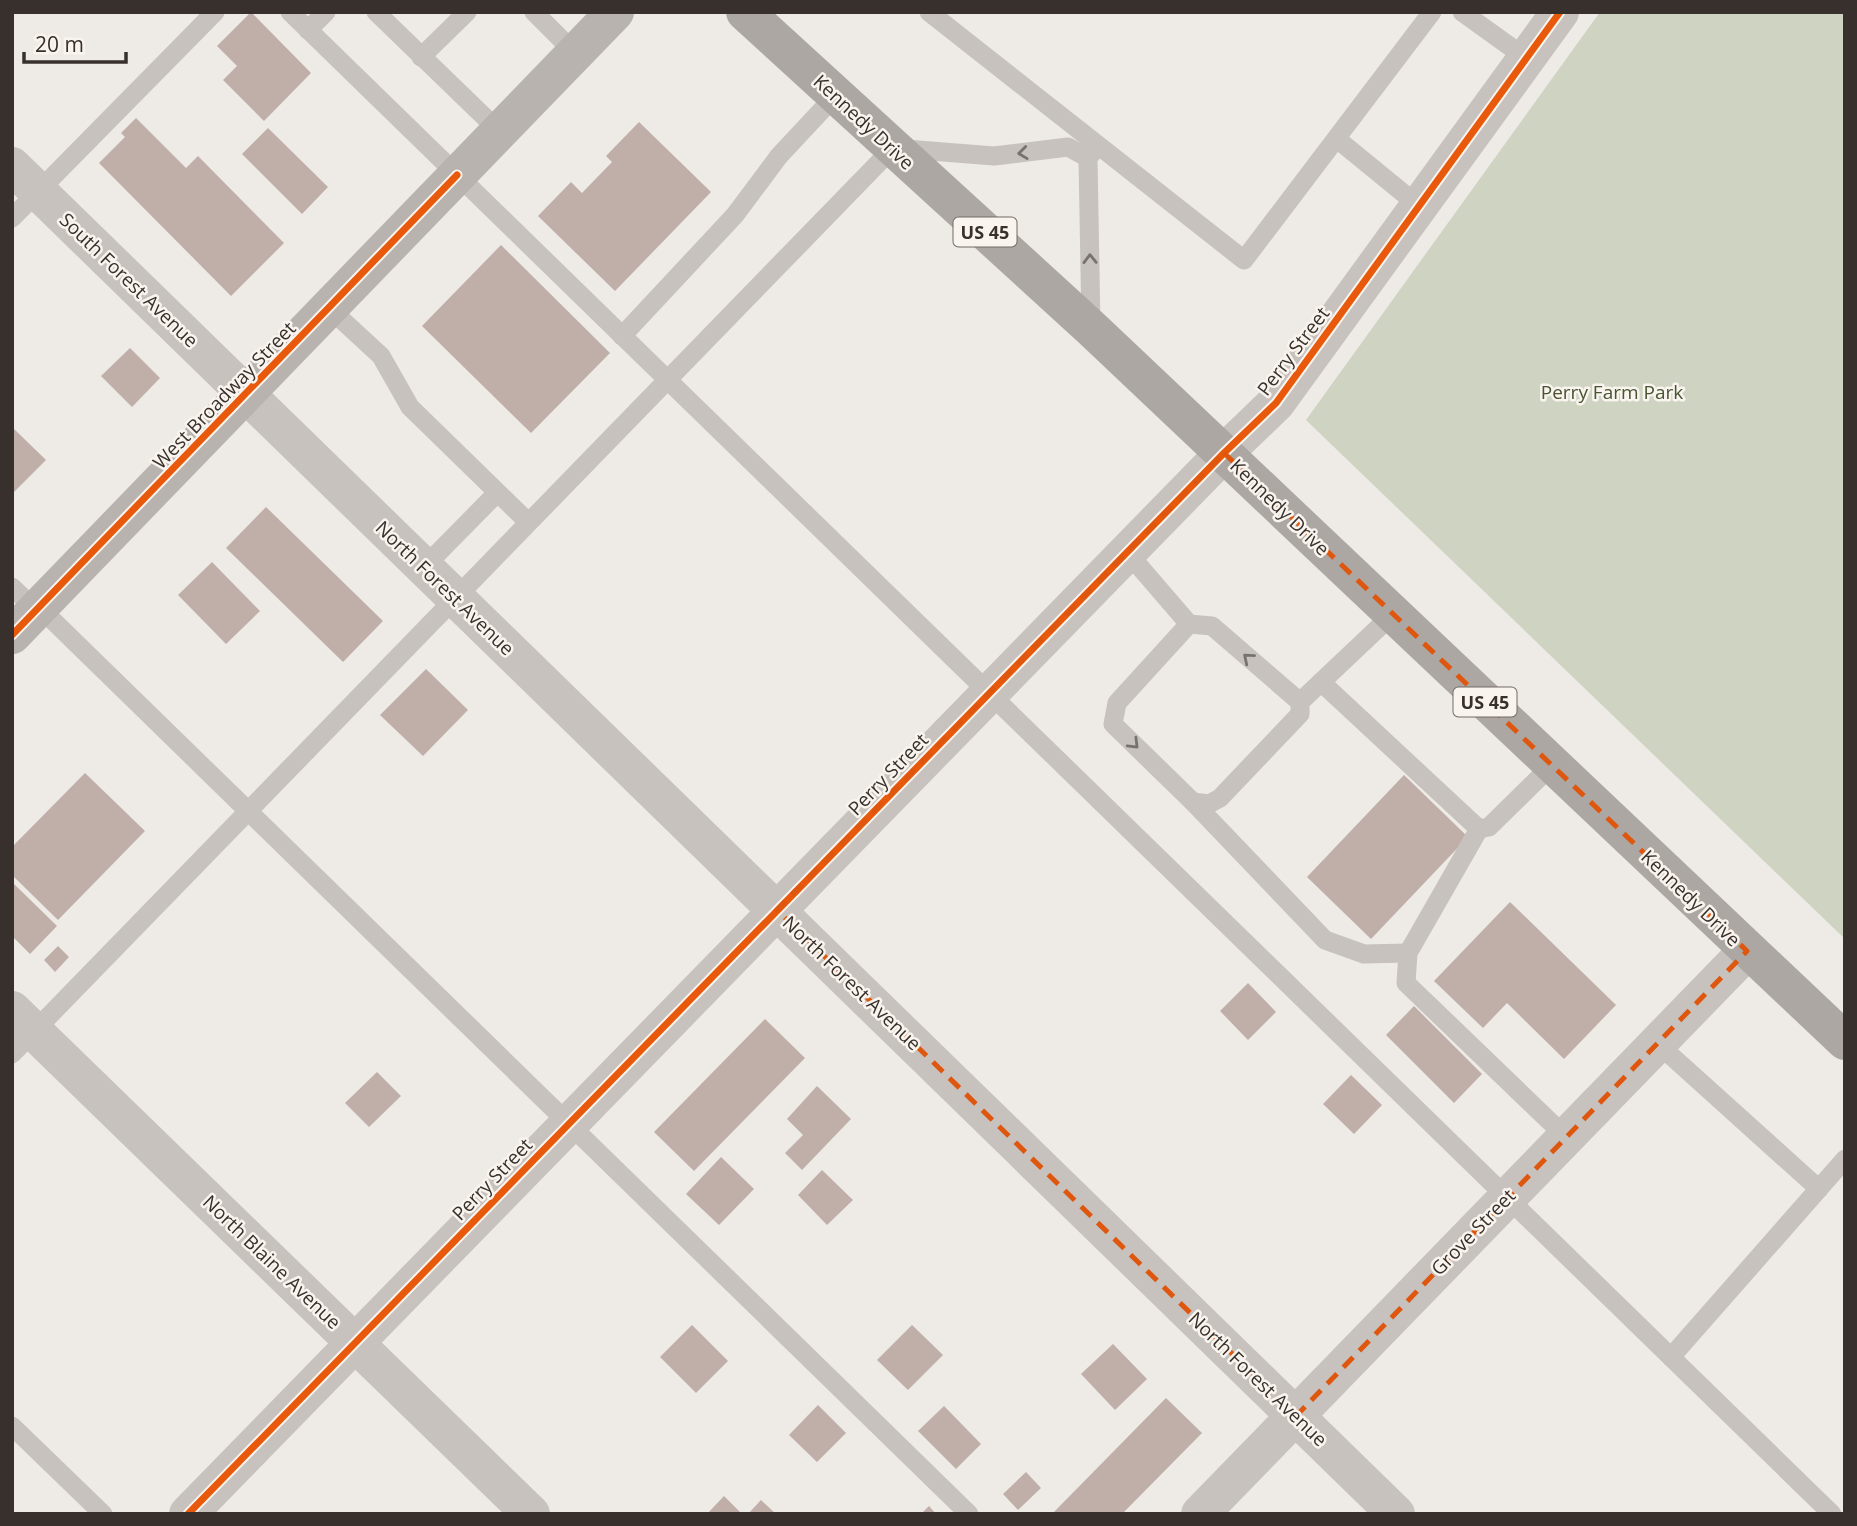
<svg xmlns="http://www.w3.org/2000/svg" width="1857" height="1526" font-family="'Open Sans',sans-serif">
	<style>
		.green { fill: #cfd3c1 }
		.building { fill: #c0afa9 }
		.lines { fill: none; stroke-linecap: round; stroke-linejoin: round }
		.lane { stroke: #c7c2be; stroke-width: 19 }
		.street { stroke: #c7c2be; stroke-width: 38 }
		.secondary { stroke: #b8b3af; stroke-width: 38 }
		.primary { stroke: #aca7a3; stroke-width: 38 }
		.cycleway-casing { stroke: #f9f4ee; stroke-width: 11 }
		.cycleway { stroke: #e8590c; stroke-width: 7 }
		.oneway { stroke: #78726e }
		.marked { fill: none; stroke: #df570e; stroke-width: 5; stroke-dasharray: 14 9; stroke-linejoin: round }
		.labels { text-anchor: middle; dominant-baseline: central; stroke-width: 5; stroke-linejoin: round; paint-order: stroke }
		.shield { fill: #f9f4ee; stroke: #726b66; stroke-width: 2 }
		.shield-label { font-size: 18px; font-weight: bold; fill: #38302c }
		.street-label { font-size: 19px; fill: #38302c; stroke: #f9f4ee }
		.park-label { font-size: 19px; fill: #485432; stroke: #f9f4ee }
	</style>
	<rect width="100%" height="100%" fill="#eeeae6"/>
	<polygon class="green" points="1600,12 1845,12 1845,939 1306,420"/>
	<g class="building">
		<polygon points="251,12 311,73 264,121 223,80 237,66 217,46"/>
		<polygon points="136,118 186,168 198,156 284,243 231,296 99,163 125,137 121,133"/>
		<polygon points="639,122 711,192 615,291 538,216 571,182 582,193 612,162 606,156"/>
		<polygon points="268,128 328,187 302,214 242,154"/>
		<polygon points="501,245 610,353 531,433 422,326"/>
		<polygon points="130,348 160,378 132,407 101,376"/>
		<polygon points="12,427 46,460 12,494"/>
		<polygon points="266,507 383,621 343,662 226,548"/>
		<polygon points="212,562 260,611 226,644 178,595"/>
		<polygon points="426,669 468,710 423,756 380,715"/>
		<polygon points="85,773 145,831 58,920 12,875 12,847"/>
		<polygon points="1404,775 1468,837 1371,939 1307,877"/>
		<polygon points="12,882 57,926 30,954 12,936"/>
		<polygon points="1510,902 1616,1005 1564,1059 1507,1003 1483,1028 1434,981"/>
		<polygon points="58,946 69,957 55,972 44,960"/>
		<polygon points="1248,983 1276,1012 1248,1040 1220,1011"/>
		<polygon points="1414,1006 1482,1074 1454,1103 1386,1035"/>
		<polygon points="765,1019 805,1058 694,1171 654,1132"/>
		<polygon points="377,1072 401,1096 369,1127 345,1103"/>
		<polygon points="1351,1075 1382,1105 1354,1134 1323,1104"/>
		<polygon points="817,1086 851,1119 802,1170 785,1153 803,1135 787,1119"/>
		<polygon points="721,1157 754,1189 719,1225 686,1194"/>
		<polygon points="822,1170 853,1200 827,1225 798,1195"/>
		<polygon points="692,1325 728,1361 696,1393 660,1357"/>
		<polygon points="912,1325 943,1355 908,1390 877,1360"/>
		<polygon points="1113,1344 1147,1379 1115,1410 1081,1374"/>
		<polygon points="1166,1398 1202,1433 1122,1514 1052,1514"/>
		<polygon points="818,1405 846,1433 817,1462 789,1435"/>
		<polygon points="944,1406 981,1444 956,1469 918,1431"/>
		<polygon points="1026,1472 1041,1488 1018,1510 1003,1494"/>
		<polygon points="724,1496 742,1514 707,1514"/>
		<polygon points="761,1500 776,1514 748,1514"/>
		<polygon points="929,1506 936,1514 921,1514"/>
	</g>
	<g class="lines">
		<g class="lane">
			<polyline points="290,12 1832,1514"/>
			<polyline points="376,12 499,131"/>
			<polyline points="534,12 575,53"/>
			<polyline points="929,12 1244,260 1432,12"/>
			<polyline points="1462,12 1526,58"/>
			<polyline points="308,30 326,12"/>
			<polyline points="421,57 467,12"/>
			<polyline points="1337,139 1419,206"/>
			<polyline points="12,218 215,12"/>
			<polyline points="329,308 381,356 410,407 528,522"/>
			<polyline points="1091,327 1088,158 1095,149"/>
			<polyline points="622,336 735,215 779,156 836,95"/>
			<polyline points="1127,552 1189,624"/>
			<polyline points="424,567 497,493"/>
			<polyline points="12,587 36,610"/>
			<polyline points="39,607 969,1514"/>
			<polyline points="1321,682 1479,829 1489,827 1552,765"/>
			<polyline points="1300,702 1212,626 1189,624 1117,703 1113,724 1193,802 1209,804 1220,798 1300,714 1300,702 1393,614"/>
			<polyline points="1193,802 1325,940 1364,954 1408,953"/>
			<polyline points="1479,829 1408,953 1406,983 1566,1137"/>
			<polyline points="1657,1043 1819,1189"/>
			<polyline points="12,1054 893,148 994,156 1068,147 1088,158"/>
			<polyline points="1671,1357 1845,1159"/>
			<polyline points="12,1426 103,1514"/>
		</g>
		<g class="street">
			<polyline points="12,166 1396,1514"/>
			<polyline points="12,1010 531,1514"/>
			<polyline points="188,1514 1224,453 1276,403 1560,12"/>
			<polyline points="1200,1514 1747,951"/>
		</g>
		<polyline class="secondary" points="12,635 615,12"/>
		<polyline class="primary" points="745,12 1091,328 1845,1041"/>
		<defs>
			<g id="cycleway">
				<polyline points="12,635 457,175"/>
				<polyline points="188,1514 1224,453 1276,403 1560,12"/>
			</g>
		</defs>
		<use href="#cycleway" class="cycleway-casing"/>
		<use href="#cycleway" class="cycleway"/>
	</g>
	<defs><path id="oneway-chevron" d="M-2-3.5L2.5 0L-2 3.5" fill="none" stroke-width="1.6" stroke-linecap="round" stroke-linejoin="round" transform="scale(1.75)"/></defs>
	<g class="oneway">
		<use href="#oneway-chevron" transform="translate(1023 153) rotate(173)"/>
		<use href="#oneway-chevron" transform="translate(1090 259) rotate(-91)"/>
		<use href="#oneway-chevron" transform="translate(1248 658) rotate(-140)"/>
		<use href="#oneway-chevron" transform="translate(1134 744) rotate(45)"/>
	</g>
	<path class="marked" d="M1224 453 1747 951 1296 1416 777 910Z"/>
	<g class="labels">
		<g class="shield">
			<rect x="953.5" y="217.5" width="63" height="29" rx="5"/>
			<rect x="1453.5" y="687.5" width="63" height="29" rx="5"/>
		</g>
		<g class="shield-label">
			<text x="985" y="232">US 45</text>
			<text x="1485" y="702">US 45</text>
		</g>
		<g class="street-label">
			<text transform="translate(864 122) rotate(43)">Kennedy Drive</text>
			<text transform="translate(129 280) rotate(44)">South Forest Avenue</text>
			<text transform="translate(1293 351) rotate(-53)">Perry Street</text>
			<text transform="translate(224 395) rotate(-46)">West Broadway Street</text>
			<text transform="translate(1280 507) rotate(44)">Kennedy Drive</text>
			<text transform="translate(445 588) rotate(44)">North Forest Avenue</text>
			<text transform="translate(888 774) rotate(-46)">Perry Street</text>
			<text transform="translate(1691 898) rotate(44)">Kennedy Drive</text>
			<text transform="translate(852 983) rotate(44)">North Forest Avenue</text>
			<text transform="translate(492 1179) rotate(-46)">Perry Street</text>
			<text transform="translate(1473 1232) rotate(-46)">Grove Street</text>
			<text transform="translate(272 1262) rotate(44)">North Blaine Avenue</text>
			<text transform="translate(1258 1379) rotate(44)">North Forest Avenue</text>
		</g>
		<g class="park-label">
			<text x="1612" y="392">Perry Farm Park</text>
		</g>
	</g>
	<rect width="1857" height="1526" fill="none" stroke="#38302c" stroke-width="28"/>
	<path d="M24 52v10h102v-10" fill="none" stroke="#38302c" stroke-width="3.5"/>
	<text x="35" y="52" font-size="21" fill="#38302c" stroke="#f9f4ee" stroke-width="5" paint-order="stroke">20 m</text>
</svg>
